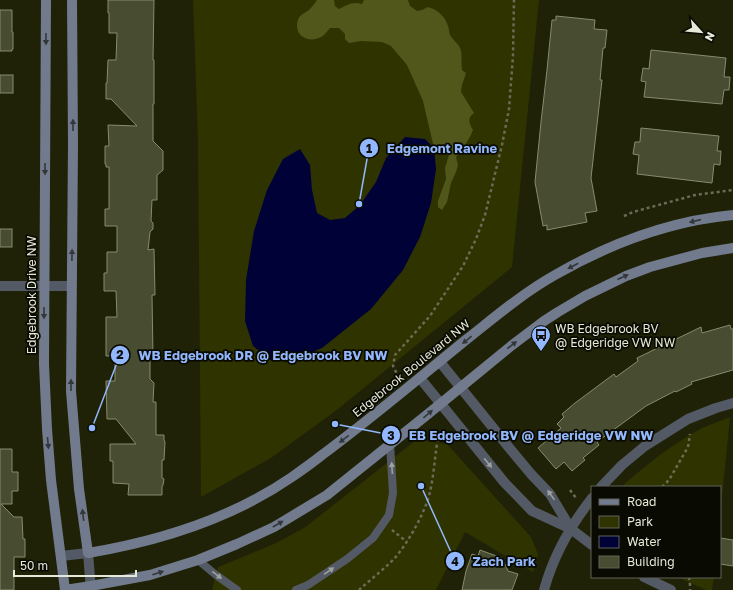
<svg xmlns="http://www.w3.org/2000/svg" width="733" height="590" font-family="'Golos Text',sans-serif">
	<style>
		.green { fill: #2f3300 }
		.forest { fill: #51571b }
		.water { fill: #000237 }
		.building { fill: #484c30; stroke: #878c6d }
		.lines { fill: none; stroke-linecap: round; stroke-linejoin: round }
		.path { stroke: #6a6d56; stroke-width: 2.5; stroke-dasharray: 3 3; stroke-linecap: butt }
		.lane { stroke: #545a65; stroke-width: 8 }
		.street { stroke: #545a65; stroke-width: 10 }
		.secondary { stroke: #717b8d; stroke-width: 10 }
		.oneway { fill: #33373a }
		.oneway2 { fill: #9da29e }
		.labels { text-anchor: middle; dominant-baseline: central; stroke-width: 3.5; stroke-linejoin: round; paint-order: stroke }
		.street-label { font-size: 12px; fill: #e6e9d8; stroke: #090a02 }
		.poi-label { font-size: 12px; fill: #e6e9d8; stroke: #090a02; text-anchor: start }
		.leader { fill: none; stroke: #92b7fd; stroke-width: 1.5 }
		.callout-dot { fill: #92b7fd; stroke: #090a02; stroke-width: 1.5 }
		.mark-label { font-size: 12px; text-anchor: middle; font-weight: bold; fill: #111 }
		.callout-label { font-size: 13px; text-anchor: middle; font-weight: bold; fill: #92b7fd; stroke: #090a02; stroke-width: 3.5; stroke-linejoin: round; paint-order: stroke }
	</style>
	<rect width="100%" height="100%" fill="#1f2207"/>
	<g class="green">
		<polygon points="193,0 539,0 512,267 338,409 271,458 201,497 198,140"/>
		<path d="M730 417 720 517V487H621C646 465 672 444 702 428 711 424 721 421 730 417Z"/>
		<polygon points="415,441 425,441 447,444 531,537 538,554 533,572 465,532 436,590 212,590 218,567 274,544 304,528"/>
		<polygon points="677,577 714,577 712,590 706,590"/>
	</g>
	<path class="forest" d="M317 0H334L335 6 339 9C347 5 353 1 362 4L364 0H408L410 6 417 11 422 10 428 7C438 10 445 16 448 26 449 29 449 32 450 35 454 42 459 43 461 51 462 57 461 63 462 70L466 73 462 85 461 92 474 113C467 118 469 123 473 130L471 135 467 142 461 150 456 157 458 165 456 172 451 183 447 202 442 210 438 207V201L446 179 445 168 449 155 446 147 434 148 423 101 407 65 391 46 382 42 361 41 349 43 345 39V34L339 28H330C327 31 325 35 321 37 308 44 293 35 298 20 299 15 305 13 309 10 312 7 315 3 317 0Z"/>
	<polygon class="water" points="405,137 425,139 434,148 436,169 431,203 420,237 403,270 371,309 322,348 293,360 272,361 253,346 245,321 246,280 254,231 267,190 283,159 300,149 310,165 312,190 317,213 330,220 345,218 360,205 376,182 386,158"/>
	<g class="building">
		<polygon points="108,0 154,0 153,60 154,60 154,104 153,104 153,141 163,151 163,170 157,175 157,200 152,200 151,221 153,223 153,229 150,232 148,250 154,249 155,295 152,295 153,357 150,357 150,379 154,383 153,402 156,402 156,435 164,435 164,440 165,442 164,460 162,460 162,478 164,479 163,485 162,487 162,495 128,495 129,484 113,483 113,461 110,461 110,444 136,444 116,419 107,419 106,381 115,381 115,356 106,356 106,317 117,317 116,291 104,291 104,273 107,273 107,252 117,252 117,226 105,226 105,209 109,209 109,167 106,167 106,164 105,164 105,146 109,146 108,125 137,126 111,99 106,99 106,83 107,83 108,60 116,60 117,33 109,33 109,13 108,13"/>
		<polygon points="0,10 12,10 12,32 13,32 13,49 12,49 12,51 0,51"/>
		<polygon points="556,16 595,20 594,29 607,30 605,48 603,48 600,80 602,80 591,178 597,211 585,213 587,222 547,230 547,225 543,226 535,182 541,122 547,70 552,20 556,20"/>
		<polygon points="651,50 726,58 724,77 730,77 729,90 724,90 722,104 644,97 646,82 641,81 643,68 649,69"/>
		<rect x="0" y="75" width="13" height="18"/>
		<polygon points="641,128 719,136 717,151 721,151 720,165 714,164 712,183 637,174 639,155 633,154 635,142 640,142"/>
		<rect x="0" y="229" width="12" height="18"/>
		<polygon points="730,325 731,329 733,329 733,370 691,382 692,384 676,392 675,391 646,406 597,442 599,445 583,458 585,460 572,471 564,462 556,469 538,448 561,428 557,424 564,417 562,414 575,403 614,374 616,377 638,361 637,358 701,327 702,333"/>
		<polygon points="0,449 12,449 12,472 18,472 18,491 12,491 12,504 1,504 14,517 22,517 23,539 25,539 25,557 14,557 14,590 0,590"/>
		<polygon points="720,538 733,540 733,566 720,564"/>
		<polygon points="480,550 502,558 508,571 518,574 512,590 462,590 466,571 472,554 478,556"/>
	</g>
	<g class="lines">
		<g class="path">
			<polyline points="624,216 633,212 695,195 733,190"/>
			<polyline points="399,378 393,366 395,355 430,316 463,266 476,239 485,215 502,145 509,109 513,56 514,0"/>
			<polyline points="662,487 669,480 688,447 690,434"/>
			<polyline points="570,490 576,498"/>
			<polyline points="392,530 407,542"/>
			<polyline points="689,577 690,585 690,590"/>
			<path d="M359 590C370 580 383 570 394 559 408 543 425 513 430 492 434 474 435 455 438 437"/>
		</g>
		<g class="lane">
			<polyline points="198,560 216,575 237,590"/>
			<polyline points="296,590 308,585 347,559 373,538 389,515 393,493 390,444"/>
		</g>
		<g class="street">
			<polyline points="0,286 71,286"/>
			<polyline points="440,362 511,450 531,474 550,494 571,529"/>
			<polyline points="420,378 504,482 532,511 571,529 592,545"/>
			<polyline points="601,487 622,465 645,446 688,419 716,408 733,403"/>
			<polyline points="61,556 88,553 91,590"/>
			<polyline points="644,577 671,590"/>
			<path d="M544 590C553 557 571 525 592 498"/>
		</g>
		<g class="secondary">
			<polyline points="46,0 44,364 47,429 51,480 65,590 91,586 150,575 198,560 237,544 274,527 327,495 428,414 511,346 544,321 558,312 585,296 626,276 650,267 702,253 733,248"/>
			<path d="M72 0 73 144 71 391 79 489 88 553C160 541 231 519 292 477 302 470 312 463 322 455 372 418 419 378 467 339 495 317 523 293 555 275 609 244 670 221 733 215"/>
		</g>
	</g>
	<defs><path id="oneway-solid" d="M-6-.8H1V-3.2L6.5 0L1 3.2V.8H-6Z"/></defs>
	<g class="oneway">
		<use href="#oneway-solid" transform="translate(46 39) rotate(90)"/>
		<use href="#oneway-solid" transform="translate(73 125) rotate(-90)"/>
		<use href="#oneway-solid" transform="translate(45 169) rotate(90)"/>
		<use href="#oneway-solid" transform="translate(695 221) rotate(167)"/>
		<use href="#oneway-solid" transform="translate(72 255) rotate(-89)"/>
		<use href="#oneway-solid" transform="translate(573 266) rotate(152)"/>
		<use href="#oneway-solid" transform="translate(623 277) rotate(-24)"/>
		<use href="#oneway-solid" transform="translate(44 313) rotate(90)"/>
		<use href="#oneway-solid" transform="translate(467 340) rotate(141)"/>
		<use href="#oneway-solid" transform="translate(512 345) rotate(-38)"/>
		<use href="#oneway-solid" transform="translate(71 385) rotate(-90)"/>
		<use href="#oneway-solid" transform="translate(428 414) rotate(-40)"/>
		<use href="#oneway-solid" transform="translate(344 439) rotate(143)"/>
		<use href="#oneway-solid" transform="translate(48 443) rotate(85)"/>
		<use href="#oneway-solid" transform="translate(83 515) rotate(-97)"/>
		<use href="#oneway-solid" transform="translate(278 524) rotate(-30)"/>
		<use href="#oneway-solid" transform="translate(158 573) rotate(-18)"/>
	</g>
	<g class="oneway2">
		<use href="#oneway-solid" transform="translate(488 463) rotate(51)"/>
		<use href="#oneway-solid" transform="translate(392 468) rotate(-94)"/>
		<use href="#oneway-solid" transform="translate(551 495) rotate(-125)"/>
		<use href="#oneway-solid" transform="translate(329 571) rotate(-34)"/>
		<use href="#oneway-solid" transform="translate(217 575) rotate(37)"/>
	</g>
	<defs>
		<symbol id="bus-pin" viewBox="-11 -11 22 30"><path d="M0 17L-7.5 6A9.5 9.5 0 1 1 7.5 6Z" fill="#92b7fd" stroke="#090a02"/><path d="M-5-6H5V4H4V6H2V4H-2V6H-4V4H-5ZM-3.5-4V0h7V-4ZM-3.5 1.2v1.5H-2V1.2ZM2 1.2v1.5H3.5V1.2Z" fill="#111"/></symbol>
	</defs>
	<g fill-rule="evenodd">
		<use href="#bus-pin" x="530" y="324" width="22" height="30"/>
	</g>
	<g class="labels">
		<g class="street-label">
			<text transform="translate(31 295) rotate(-90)">Edgebrook Drive NW</text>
			<text transform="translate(411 368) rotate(-39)">Edgebrook Boulevard NW</text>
		</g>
		<g class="poi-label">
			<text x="555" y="328">WB Edgebrook BV<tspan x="555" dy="14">@ Edgeridge VW NW</tspan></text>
		</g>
	</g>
	<path class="leader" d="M359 204L369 148M92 428L120 355M335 424L391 435M421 486L455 561"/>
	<g class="callout-dot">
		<circle cx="359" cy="204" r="4"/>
		<circle cx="92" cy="428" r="4"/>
		<circle cx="335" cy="424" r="4"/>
		<circle cx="421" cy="486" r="4"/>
		<circle cx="369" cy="148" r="10"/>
		<circle cx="120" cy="355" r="10"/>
		<circle cx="391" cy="435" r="10"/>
		<circle cx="455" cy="561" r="10"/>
	</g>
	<g class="mark-label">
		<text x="369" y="153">1</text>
		<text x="120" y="359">2</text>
		<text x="391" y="440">3</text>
		<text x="455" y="566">4</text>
	</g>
	<g class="callout-label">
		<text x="442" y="153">Edgemont Ravine</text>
		<text x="263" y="360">WB Edgebrook DR @ Edgebrook BV NW</text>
		<text x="531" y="440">EB Edgebrook BV @ Edgeridge VW NW</text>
		<text x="504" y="566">Zach Park</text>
	</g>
	<rect x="591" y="486" width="130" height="92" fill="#090a02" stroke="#616358"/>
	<rect x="599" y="499" width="20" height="6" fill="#717b8d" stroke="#616358"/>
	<text x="627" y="506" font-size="12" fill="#e6e9d8">Road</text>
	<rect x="599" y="516" width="20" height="12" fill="#2f3300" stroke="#616358"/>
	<text x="627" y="526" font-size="12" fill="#e6e9d8">Park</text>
	<rect x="599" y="536" width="20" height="12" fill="#000237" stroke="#616358"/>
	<text x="627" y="546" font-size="12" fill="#e6e9d8">Water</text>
	<rect x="599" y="556" width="20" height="12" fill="#484c30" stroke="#616358"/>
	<text x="627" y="566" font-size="12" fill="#e6e9d8">Building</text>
	<g transform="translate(701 32) rotate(117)" stroke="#090a02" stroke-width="3" paint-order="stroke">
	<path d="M0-3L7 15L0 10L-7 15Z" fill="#e6e9d8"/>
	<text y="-6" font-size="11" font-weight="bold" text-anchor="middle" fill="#e6e9d8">N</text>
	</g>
	<path d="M14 570v6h122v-6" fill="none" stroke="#e6e9d8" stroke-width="2"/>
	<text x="20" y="570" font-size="12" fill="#e6e9d8" stroke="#090a02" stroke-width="3" paint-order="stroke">50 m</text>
</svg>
